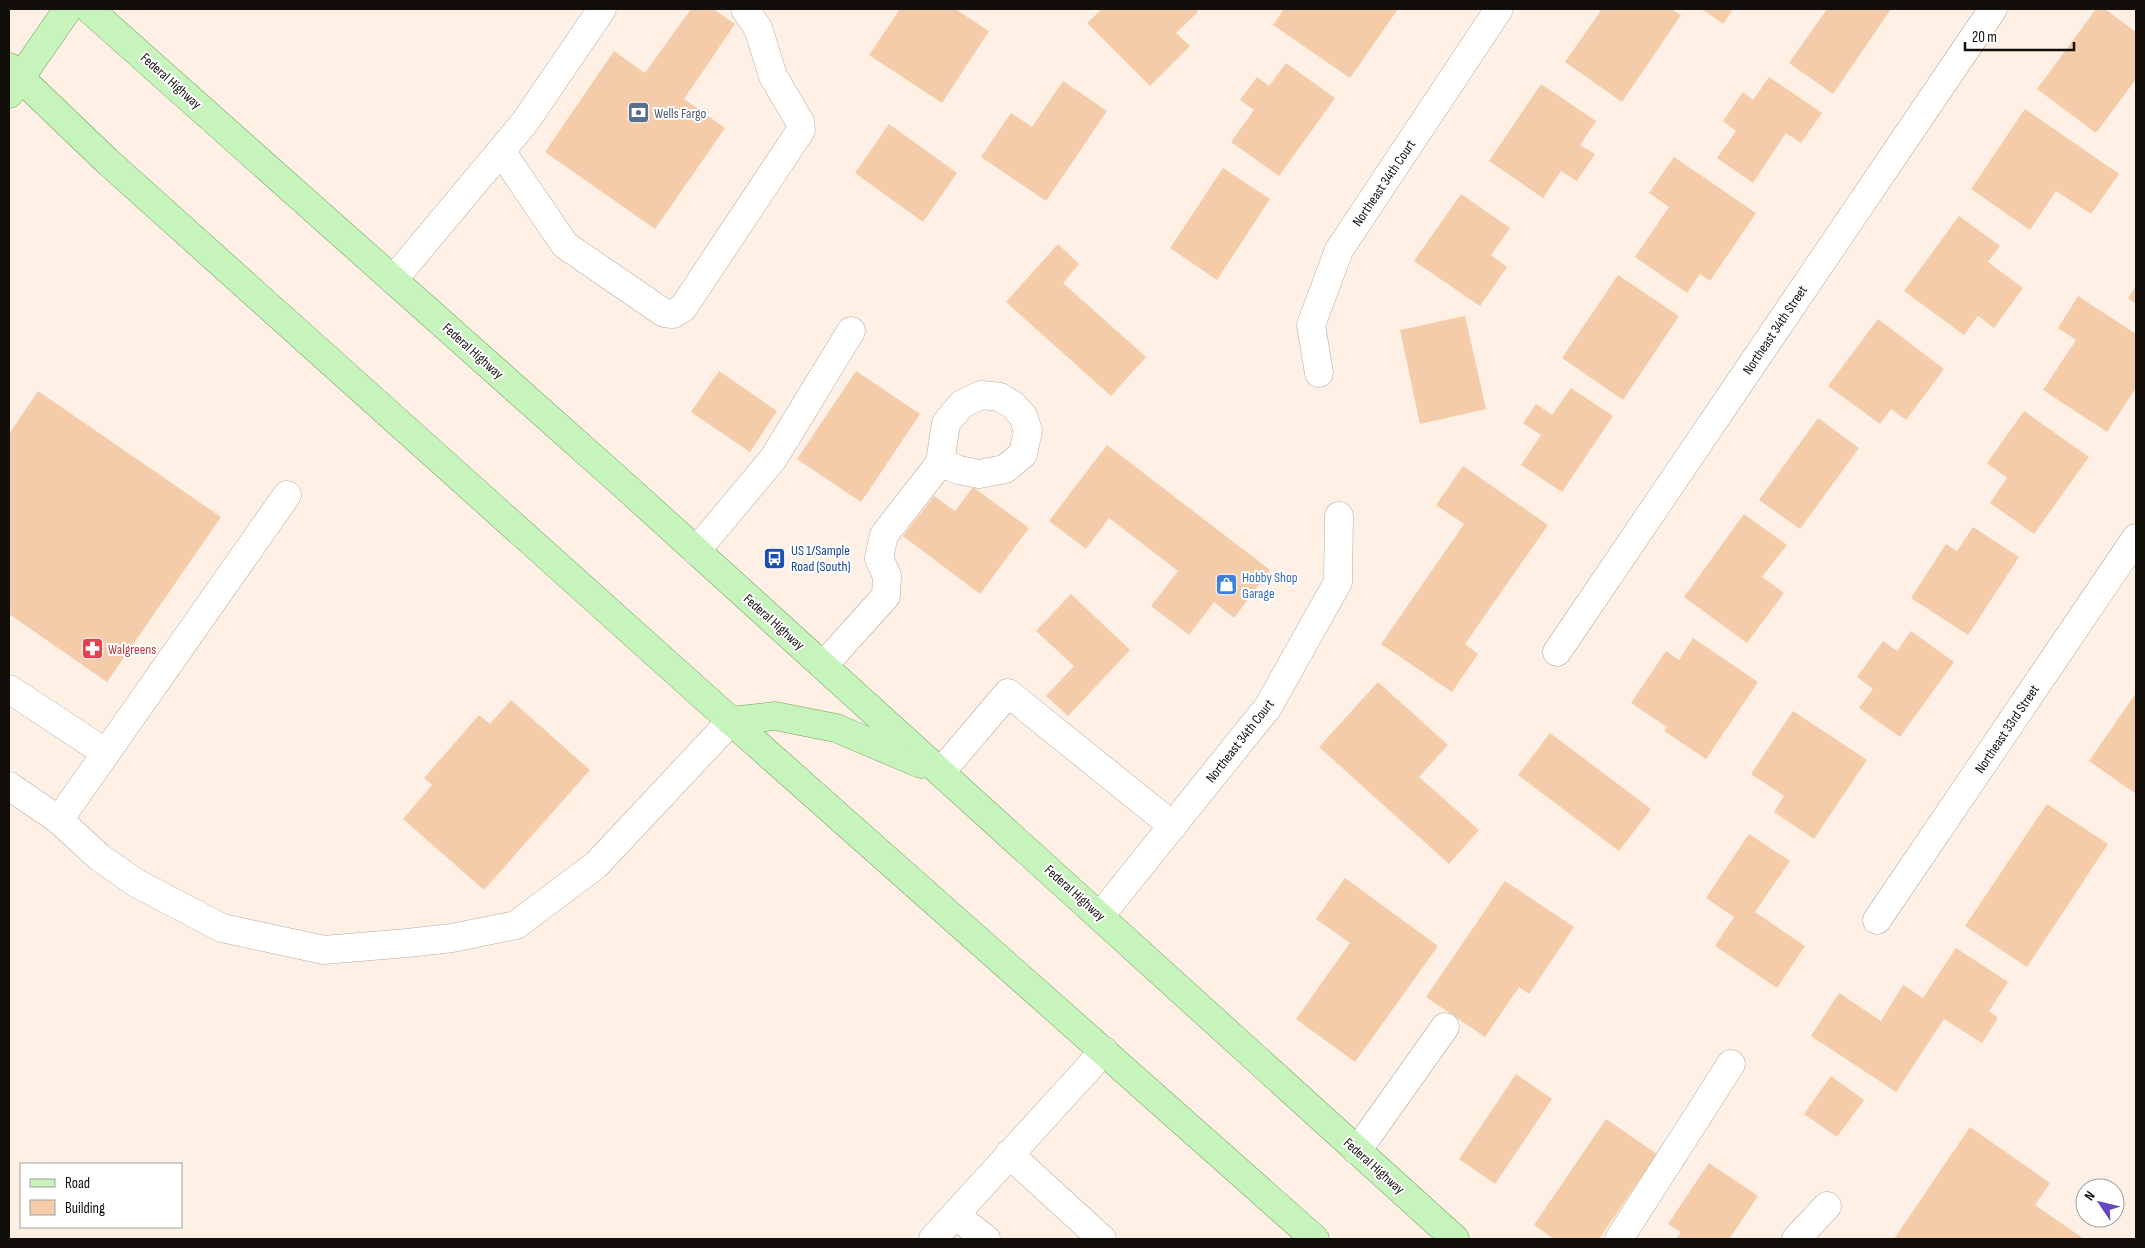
<svg xmlns="http://www.w3.org/2000/svg" width="2145" height="1248" font-family="'Sofia Sans Condensed',sans-serif">
	<style>
		.building { fill: #f5cca9 }
		.lines { fill: none; stroke-linecap: round; stroke-linejoin: round }
		.minor-casing { stroke: #b6a99d; stroke-width: 29 }
		.major-casing { stroke: #6f9f60; stroke-width: 29 }
		.minor { stroke: #fff; stroke-width: 28 }
		.major { stroke: #c7f4bc; stroke-width: 28 }
		.labels { text-anchor: middle; dominant-baseline: central; stroke-width: 4; stroke-linejoin: round; paint-order: stroke }
		.street-label { font-size: 14px; fill: #120e0a; stroke: #fff }
		.service-label { font-size: 14px; fill: #4e5e75; stroke: #fff; text-anchor: start }
		.transit-label { font-size: 14px; fill: #164399; stroke: #fff; text-anchor: start }
		.shop-label { font-size: 14px; fill: #366cbe; stroke: #fff; text-anchor: start }
		.health-label { font-size: 14px; fill: #be3a42; stroke: #fff; text-anchor: start }
	</style>
	<rect width="100%" height="100%" fill="#fef0e4"/>
	<g class="building">
		<polygon points="691,9 713,9 735,24 684,99 725,128 655,229 545,152 614,51 645,73"/>
		<polygon points="900,9 955,9 989,31 942,103 869,55"/>
		<polygon points="1102,9 1195,9 1198,12 1176,33 1190,46 1150,86 1087,23"/>
		<polygon points="1284,9 1398,9 1350,78 1273,25"/>
		<polygon points="1602,9 1672,9 1681,15 1622,102 1565,62"/>
		<polygon points="1702,9 1733,9 1723,24"/>
		<polygon points="1827,9 1891,9 1833,94 1789,63"/>
		<polygon points="2096,9 2105,9 2136,32 2136,79 2096,133 2037,89"/>
		<polygon points="1286,63 1335,98 1279,176 1231,142 1254,110 1240,100 1257,77 1269,86"/>
		<polygon points="1769,77 1822,113 1801,143 1786,133 1753,183 1717,158 1736,131 1723,121 1743,92 1753,100"/>
		<polygon points="1063,81 1107,111 1046,201 981,157 1011,113 1032,127"/>
		<polygon points="1541,84 1596,121 1580,145 1595,154 1577,181 1561,171 1543,198 1489,161"/>
		<polygon points="2025,109 2119,174 2091,214 2056,191 2030,230 1971,189"/>
		<polygon points="889,124 957,173 923,222 855,173"/>
		<polygon points="1674,157 1756,213 1710,281 1700,274 1687,293 1635,257 1669,207 1649,193"/>
		<polygon points="1223,168 1270,199 1217,280 1170,248"/>
		<polygon points="1461,194 1510,228 1491,255 1507,267 1480,306 1414,261"/>
		<polygon points="1959,216 2000,246 1988,262 2023,288 1994,328 1978,316 1964,335 1904,291"/>
		<polygon points="1058,244 1079,264 1063,283 1146,357 1111,396 1006,302"/>
		<polygon points="1618,275 1679,316 1623,400 1562,358"/>
		<polygon points="2136,286 2136,304 2128,298"/>
		<polygon points="2078,296 2136,334 2136,388 2107,432 2043,390 2076,340 2058,328"/>
		<polygon points="1465,316 1486,409 1420,424 1400,330"/>
		<polygon points="1878,319 1944,369 1906,420 1891,409 1880,424 1828,386"/>
		<polygon points="719,371 777,411 750,452 691,412"/>
		<polygon points="856,371 920,414 861,502 797,459"/>
		<polygon points="1571,388 1613,416 1562,492 1521,465 1541,435 1523,423 1536,404 1552,415"/>
		<polygon points="38,391 221,517 107,682 9,614 9,434"/>
		<polygon points="2024,411 2089,457 2034,534 1990,503 2007,478 1987,463"/>
		<polygon points="1818,418 1859,448 1800,529 1759,500"/>
		<polygon points="1107,445 1270,570 1234,618 1214,602 1189,635 1151,606 1178,571 1109,518 1086,549 1049,521"/>
		<polygon points="1463,466 1548,525 1465,644 1478,654 1452,692 1381,644 1464,524 1436,505"/>
		<polygon points="973,487 1029,528 980,594 903,536 934,496 955,511"/>
		<polygon points="1744,514 1787,545 1762,577 1784,593 1747,643 1684,597"/>
		<polygon points="1973,527 2019,557 1968,635 1911,598 1946,544 1957,551"/>
		<polygon points="1071,594 1130,650 1068,716 1046,696 1074,666 1036,631"/>
		<polygon points="1911,631 1954,662 1900,737 1859,708 1873,689 1857,677 1883,641 1897,651"/>
		<polygon points="1693,638 1758,682 1706,759 1664,731 1667,727 1631,703 1666,651 1679,660"/>
		<polygon points="1378,682 1448,745 1419,777 1479,830 1449,864 1319,747"/>
		<polygon points="2136,693 2136,794 2089,761"/>
		<polygon points="511,700 590,770 484,890 403,819 432,785 424,778 479,715 490,724"/>
		<polygon points="1793,711 1867,760 1814,839 1774,812 1784,796 1751,774"/>
		<polygon points="1550,733 1651,809 1619,851 1518,775"/>
		<polygon points="2047,804 2108,844 2027,967 1965,926"/>
		<polygon points="1749,834 1790,861 1755,912 1805,946 1777,988 1715,946 1734,917 1706,898"/>
		<polygon points="1345,878 1438,946 1355,1062 1296,1019 1350,943 1316,919"/>
		<polygon points="1505,881 1574,927 1529,994 1519,987 1485,1037 1426,997"/>
		<polygon points="1956,948 2008,982 1989,1011 1998,1018 1982,1043 1944,1019 1896,1092 1811,1036 1839,993 1881,1021 1903,985 1923,998"/>
		<polygon points="1516,1074 1552,1099 1495,1184 1459,1159"/>
		<polygon points="1831,1076 1864,1100 1837,1137 1804,1114"/>
		<polygon points="1606,1119 1657,1154 1599,1239 1554,1239 1534,1225"/>
		<polygon points="1970,1127 2050,1183 2035,1205 2084,1239 1894,1239"/>
		<polygon points="1709,1163 1758,1196 1729,1239 1676,1239 1681,1232 1668,1224"/>
	</g>
	<g class="lines">
		<defs>
			<g id="minor">
				<polyline points="501,151 565,245 664,313 673,314 683,308 801,130 800,122 773,76 758,28 745,9"/>
				<polyline points="393,280 525,122 602,9"/>
				<polyline points="1319,373 1311,325 1339,250 1499,9"/>
				<polyline points="696,551 773,459 851,331"/>
				<polyline points="1557,652 1993,9"/>
				<polyline points="823,666 886,596 887,576 879,558 884,535 940,463 946,423 962,404 981,395 1000,397 1013,405 1023,416 1028,431 1023,454 1005,469 979,474 959,470 940,463"/>
				<polyline points="9,689 106,753"/>
				<polyline points="941,772 1008,693 1173,826"/>
				<polyline points="9,786 59,820 99,857 136,883 222,928 324,950 407,943 452,938 516,925 596,865 731,721"/>
				<polyline points="59,820 287,495"/>
				<polyline points="1100,916 1268,707 1338,582 1339,516"/>
				<polyline points="1877,920 2136,538"/>
				<polyline points="1357,1151 1445,1027"/>
				<polyline points="1009,1154 1102,1239"/>
				<polyline points="955,1215 986,1239"/>
				<polyline points="933,1239 1104,1051"/>
				<polyline points="1619,1239 1731,1064"/>
				<polyline points="1796,1239 1827,1206"/>
			</g>
			<g id="major">
				<polyline points="89,9 626,487 1455,1239"/>
				<polyline points="9,67 107,161 731,721 1315,1239"/>
				<polyline points="9,94 68,9"/>
				<polyline points="731,721 775,716 836,728 921,764"/>
			</g>
		</defs>
		<use href="#minor" class="minor-casing"/>
		<use href="#major" class="major-casing"/>
		<use href="#minor" class="minor"/>
		<use href="#major" class="major"/>
	</g>
	<defs>
		<symbol id="bank-square" viewBox="-11 -11 22 22"><rect x="-9" y="-9" width="18" height="18" rx="4" fill="#5c6f8a" stroke="#fff"/><path d="M-6-4H6V4H-6ZM0-2.3a2.3 2.3 0 1 0 0 4.6a2.3 2.3 0 1 0 0-4.6Z" fill="#fff"/></symbol>
		<symbol id="bus-square" viewBox="-11 -11 22 22"><rect x="-9" y="-9" width="18" height="18" rx="4" fill="#1a4fb4" stroke="#fff"/><path d="M-5-6H5V4H4V6H2V4H-2V6H-4V4H-5ZM-3.5-4V0h7V-4ZM-3.5 1.2v1.5H-2V1.2ZM2 1.2v1.5H3.5V1.2Z" fill="#fff"/></symbol>
		<symbol id="shop-square" viewBox="-11 -11 22 22"><rect x="-9" y="-9" width="18" height="18" rx="4" fill="#3f7fe0" stroke="#fff"/><path d="M-5-2.5h2.3a2.7 3.5 0 0 1 5.4 0H5L5.5 6h-11ZM-1.5-2.5h3a1.5 2.3 0 0 0-3 0Z" fill="#fff"/></symbol>
		<symbol id="pharmacy-square" viewBox="-11 -11 22 22"><rect x="-9" y="-9" width="18" height="18" rx="4" fill="#e0444e" stroke="#fff"/><path d="M-2-6h4v4h4v4h-4v4h-4v-4h-4v-4h4Z" fill="#fff"/></symbol>
	</defs>
	<g fill-rule="evenodd">
		<use href="#bank-square" x="626" y="100" width="25" height="25"/>
		<use href="#bus-square" x="762" y="546" width="25" height="25"/>
		<use href="#shop-square" x="1214" y="572" width="25" height="25"/>
		<use href="#pharmacy-square" x="80" y="636" width="25" height="25"/>
	</g>
	<g class="labels">
		<g class="street-label">
			<text transform="translate(171 81) rotate(42)">Federal Highway</text>
			<text transform="translate(1384 183) rotate(-56)">Northeast 34th Court</text>
			<text transform="translate(1775 330) rotate(-56)">Northeast 34th Street</text>
			<text transform="translate(473 351) rotate(42)">Federal Highway</text>
			<text transform="translate(774 622) rotate(42)">Federal Highway</text>
			<text transform="translate(2007 729) rotate(-56)">Northeast 33rd Street</text>
			<text transform="translate(1240 741) rotate(-52)">Northeast 34th Court</text>
			<text transform="translate(1075 893) rotate(42)">Federal Highway</text>
			<text transform="translate(1374 1166) rotate(42)">Federal Highway</text>
		</g>
		<g class="service-label">
			<text x="654" y="113">Wells Fargo</text>
		</g>
		<g class="transit-label">
			<text x="791" y="550">US 1/Sample<tspan x="791" dy="16">Road (South)</tspan></text>
		</g>
		<g class="shop-label">
			<text x="1242" y="577">Hobby Shop<tspan x="1242" dy="16">Garage</tspan></text>
		</g>
		<g class="health-label">
			<text x="108" y="649">Walgreens</text>
		</g>
	</g>
	<rect width="2145" height="1248" fill="none" stroke="#120e0a" stroke-width="20"/>
	<rect x="20" y="1163" width="162" height="65" fill="#ffffff" stroke="#a09f9d"/>
	<rect x="30" y="1179" width="25" height="8" fill="#c7f4bc" stroke="#a09f9d"/>
	<text x="65" y="1188" font-size="15" fill="#120e0a">Road</text>
	<rect x="30" y="1200" width="25" height="15" fill="#f5cca9" stroke="#a09f9d"/>
	<text x="65" y="1213" font-size="15" fill="#120e0a">Building</text>
	<g transform="translate(2100 1203) rotate(305)"><circle r="24" fill="#ffffff" stroke="#a09f9d"/>
	<path d="M0-4L9 19L0 12L-9 19Z" fill="#6847c0"/>
	<text y="-8" font-size="14" font-weight="bold" text-anchor="middle" fill="#120e0a">N</text>
	</g>
	<path d="M1965 42v8h109v-8" fill="none" stroke="#120e0a" stroke-width="2.5"/>
	<text x="1972" y="42" font-size="15" fill="#120e0a" stroke="#ffffff" stroke-width="4" paint-order="stroke">20 m</text>
</svg>
